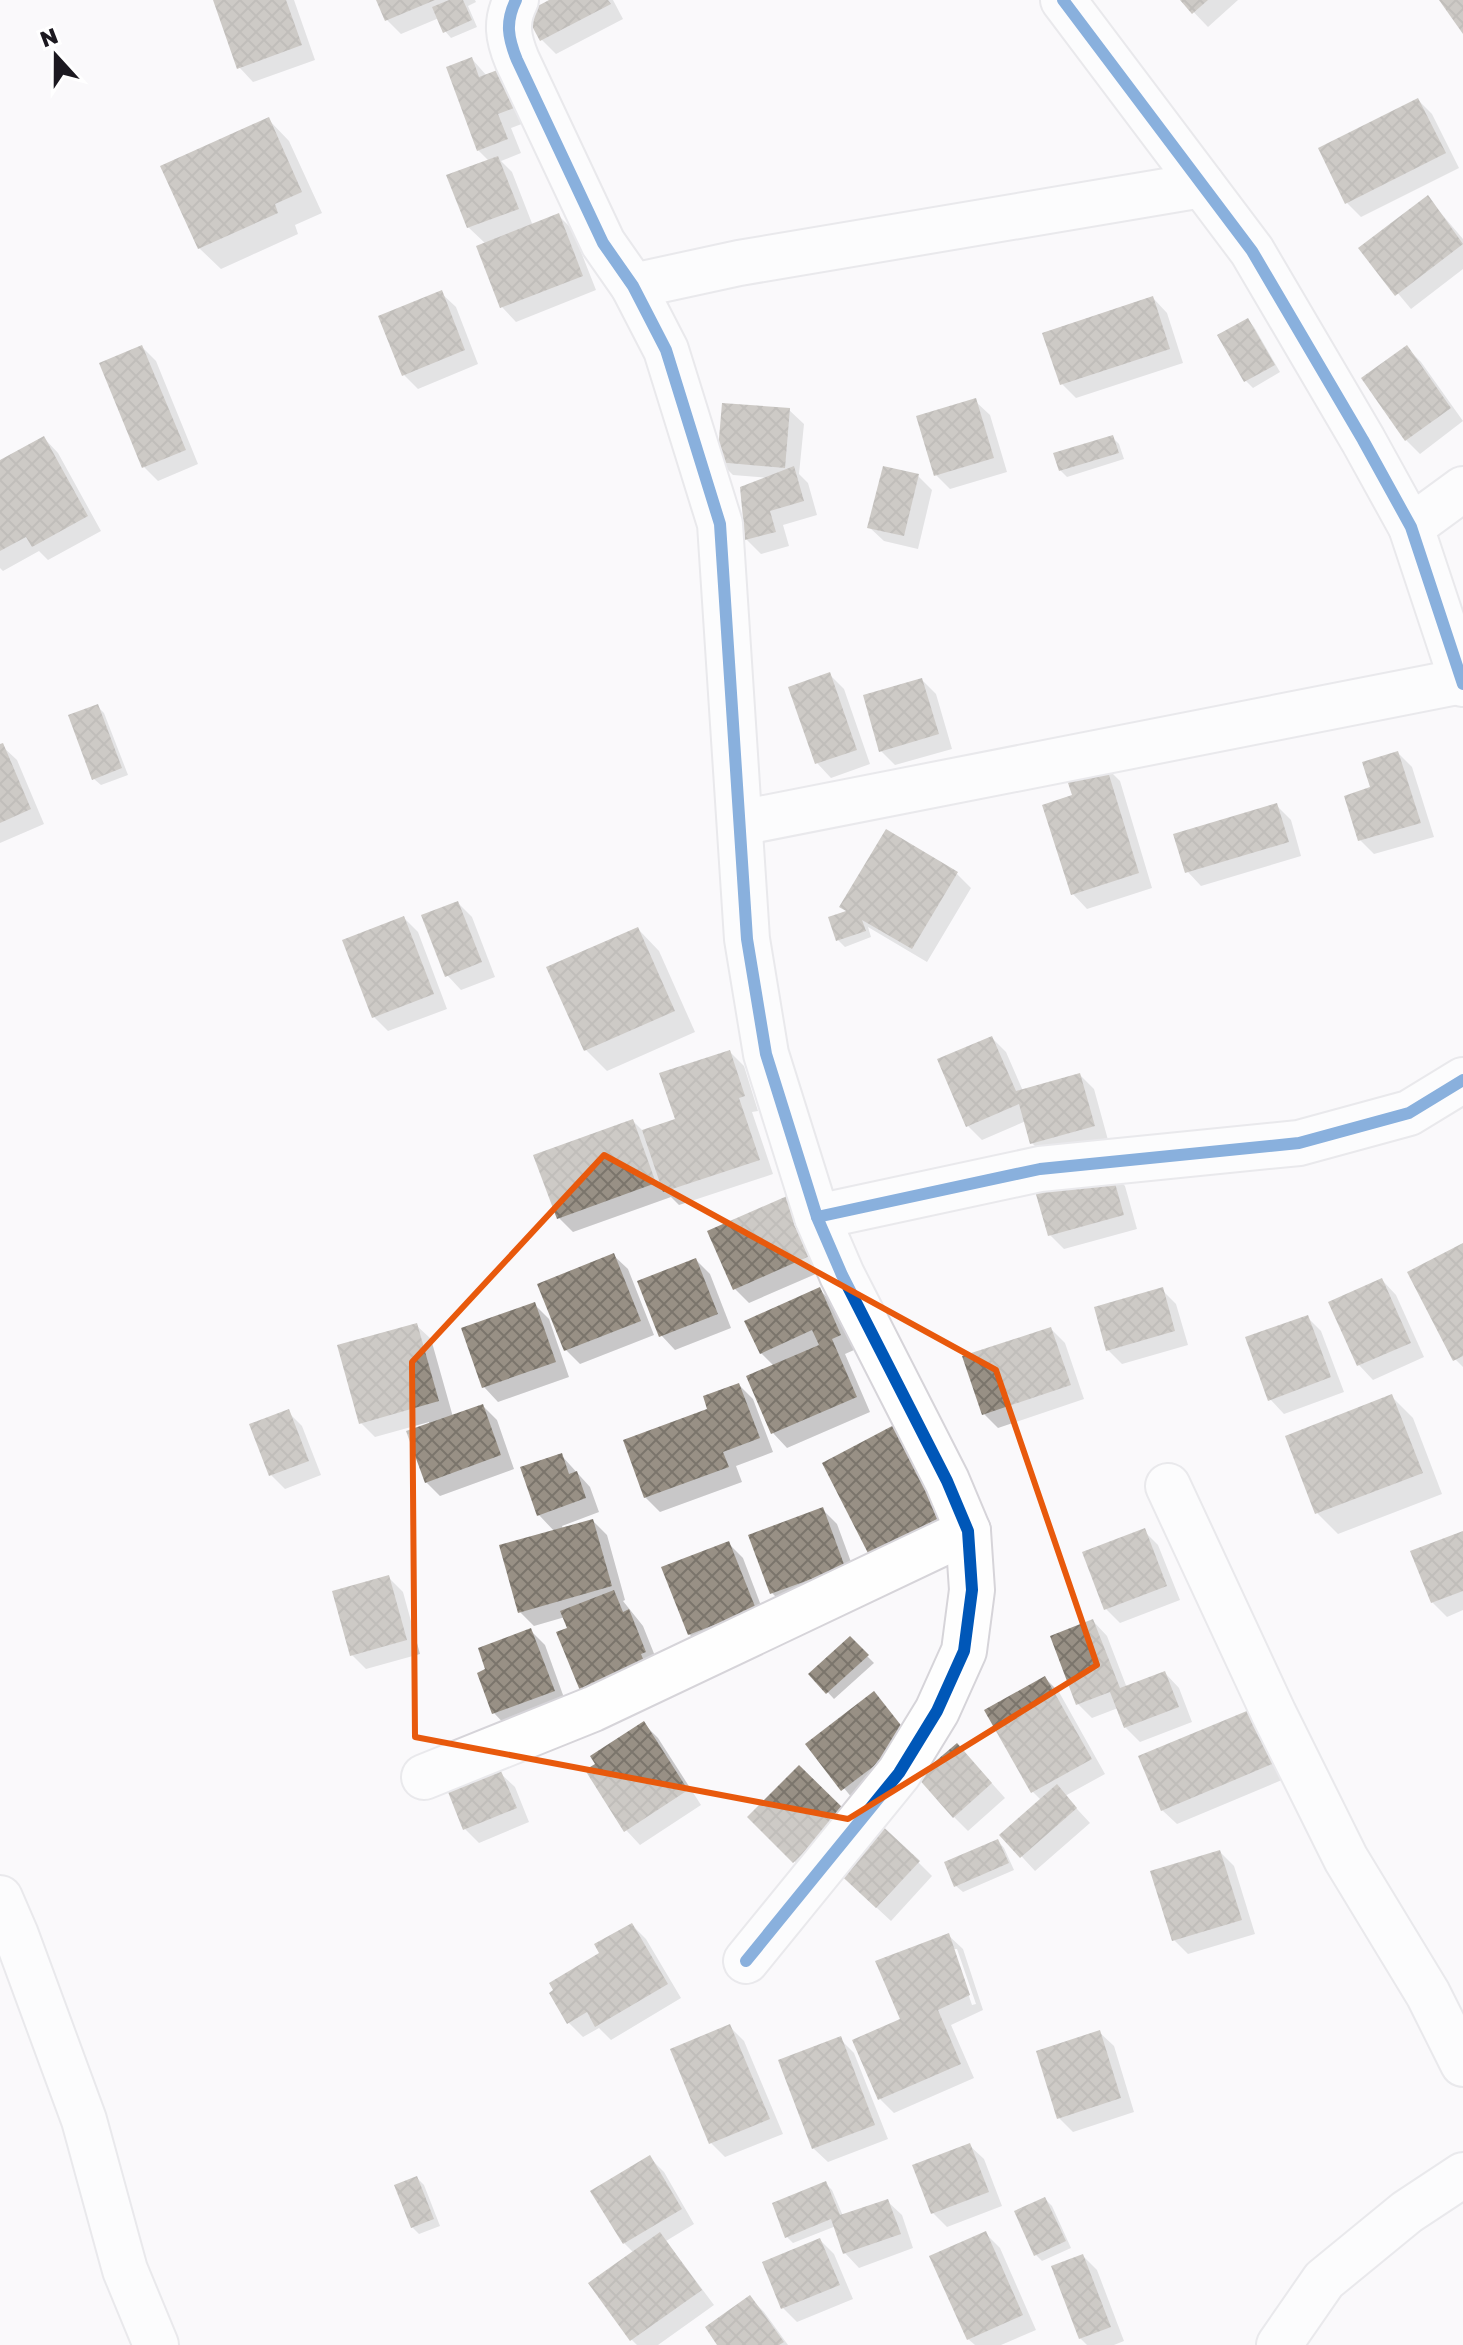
<svg xmlns="http://www.w3.org/2000/svg" width="1463" height="2345" font-family="'Golos Text',sans-serif">
	<style>
		.shadow { fill: #0003; fill-rule: evenodd }
		.building { fill: url(#building-cross-hatch) }
		.lines { fill: none; stroke-linecap: round; stroke-linejoin: round }
		.minor-casing { stroke: #d6d4d9; stroke-width: 48 }
		.minor { stroke: #fefefe; stroke-width: 44 }
		.cycleway-casing { stroke: #fff; stroke-width: 17 }
		.cycleway { stroke: #0057b8; stroke-width: 12 }
		.marked { fill: none; stroke: #e8590c; stroke-width: 6; stroke-linejoin: round }
	</style>
	<defs>
		<pattern id="building-cross-hatch" width="8" height="8" patternUnits="userSpaceOnUse" patternTransform="scale(2)"><rect width="8" height="8" fill="#989085"/><path d="M0 0l8 8M0 8l8-8" fill="none" stroke="#7b756c"/></pattern>
	</defs>
	<rect width="100%" height="100%" fill="#faf9fb"/>
	<g class="shadow">
		<polygon points="216,0 294,0 315,60 253,82 239,67"/>
		<polygon points="379,0 475,0 476,2 468,6 477,27 451,38 445,31 439,18 401,34 387,20"/>
		<polygon points="553,0 613,0 623,19 556,54 542,40 528,14"/>
		<polygon points="1182,0 1238,0 1208,27"/>
		<polygon points="472,59 487,76 500,71 527,122 511,128 521,153 501,161 512,172 533,226 558,215 572,229 596,290 516,322 502,307 478,247 486,244 468,227 489,161 478,150"/>
		<polygon points="1418,100 1432,114 1459,168 1361,217 1347,203"/>
		<polygon points="268,119 289,141 322,213 295,225 298,234 221,269 199,248"/>
		<polygon points="1428,198 1463,239 1463,269 1411,309 1361,249"/>
		<polygon points="441,293 456,307 478,364 418,389 404,375"/>
		<polygon points="1153,298 1167,313 1183,363 1076,398 1062,384"/>
		<polygon points="1248,320 1254,327 1280,372 1253,388 1246,381 1220,336"/>
		<polygon points="142,347 156,361 198,464 158,481 144,467"/>
		<polygon points="1407,348 1421,362 1463,421 1420,454 1406,440"/>
		<polygon points="975,401 990,415 1007,472 950,489 936,475"/>
		<polygon points="789,410 804,424 799,474 808,483 817,515 783,525 789,546 761,554 747,540 769,478 733,475 719,461"/>
		<polygon points="1112,437 1119,444 1124,459 1067,477 1060,470"/>
		<polygon points="44,438 58,453 101,531 48,560 39,551 3,571 0,568 0,463"/>
		<polygon points="918,476 932,490 918,549 884,541 869,527"/>
		<polygon points="830,675 844,689 870,764 831,778 817,763"/>
		<polygon points="922,680 936,694 952,749 895,765 881,751"/>
		<polygon points="97,706 104,713 128,775 101,785 94,779"/>
		<polygon points="2,746 17,760 44,824 0,843 0,747"/>
		<polygon points="1398,753 1412,767 1434,837 1374,854 1360,840 1373,788"/>
		<polygon points="1106,767 1120,781 1152,888 1087,909 1073,894 1044,806 1074,796"/>
		<polygon points="1276,805 1291,820 1301,856 1201,886 1187,871"/>
		<polygon points="957,874 971,888 927,962 868,927 871,937 845,947 838,940 831,918"/>
		<polygon points="458,903 472,917 495,977 461,990 447,975"/>
		<polygon points="404,918 418,932 447,1009 388,1031 374,1017"/>
		<polygon points="638,929 659,951 695,1032 607,1071 586,1050 549,968"/>
		<polygon points="992,1038 1006,1052 1023,1091 1080,1075 1094,1089 1108,1140 1046,1157 1032,1143 1026,1121 982,1140 968,1126"/>
		<polygon points="730,1052 744,1066 758,1111 752,1112 773,1174 679,1205 671,1197 573,1232 559,1218 633,1121 644,1132 677,1121"/>
		<polygon points="1111,1172 1125,1186 1137,1229 1064,1249 1050,1235"/>
		<polygon points="787,1199 825,1270 749,1303 735,1289"/>
		<polygon points="1463,1245 1463,1367 1455,1359"/>
		<polygon points="613,1255 628,1269 654,1335 580,1364 566,1350"/>
		<polygon points="696,1260 710,1274 731,1328 675,1350 661,1335"/>
		<polygon points="1382,1280 1396,1295 1424,1357 1373,1380 1359,1365 1331,1303"/>
		<polygon points="819,1289 833,1303 854,1350 845,1354 870,1412 787,1448 773,1433 748,1378 774,1366 761,1353"/>
		<polygon points="1162,1290 1176,1304 1188,1345 1122,1364 1108,1350"/>
		<polygon points="534,1304 549,1319 569,1377 498,1402 484,1387 463,1329"/>
		<polygon points="1307,1317 1321,1331 1344,1392 1284,1414 1270,1399"/>
		<polygon points="416,1325 431,1339 453,1417 483,1406 497,1420 514,1469 440,1496 426,1482 429,1422 375,1437 361,1423"/>
		<polygon points="1051,1329 1065,1343 1084,1399 998,1428 984,1414"/>
		<polygon points="739,1385 753,1399 773,1452 736,1466 742,1482 660,1512 645,1497 710,1410"/>
		<polygon points="1392,1397 1413,1418 1442,1494 1338,1534 1317,1513"/>
		<polygon points="288,1412 302,1426 321,1475 285,1489 271,1475"/>
		<polygon points="894,1428 954,1532 885,1568"/>
		<polygon points="561,1455 590,1487 599,1512 562,1526 563,1529 593,1521 607,1535 625,1600 623,1601 643,1626 659,1666 654,1668 569,1629 565,1617 534,1626 520,1612 555,1532 539,1515"/>
		<polygon points="822,1509 837,1524 858,1581 786,1607 772,1593"/>
		<polygon points="1144,1531 1158,1545 1180,1600 1120,1623 1106,1609"/>
		<polygon points="1463,1533 1463,1610 1447,1617 1432,1602"/>
		<polygon points="729,1544 743,1558 768,1624 704,1649 689,1634"/>
		<polygon points="389,1578 403,1592 420,1654 366,1669 352,1655"/>
		<polygon points="1093,1621 1107,1636 1127,1688 1165,1673 1179,1688 1192,1722 1140,1742 1125,1727 1118,1708 1092,1718 1078,1704"/>
		<polygon points="531,1631 545,1645 567,1706 508,1728 494,1713 487,1671"/>
		<polygon points="850,1639 874,1663 834,1699 811,1674"/>
		<polygon points="1045,1678 1059,1692 1105,1774 1065,1796 1090,1823 1035,1871 1002,1835 1041,1800 1033,1792 987,1711"/>
		<polygon points="874,1694 924,1754 857,1804 808,1744"/>
		<polygon points="1254,1710 1289,1777 1177,1824 1162,1810"/>
		<polygon points="644,1724 658,1738 701,1805 640,1845 626,1830"/>
		<polygon points="971,1760 1005,1798 968,1831 954,1817"/>
		<polygon points="500,1773 515,1787 529,1822 479,1843 465,1829"/>
		<polygon points="750,1817 858,1826 808,1875"/>
		<polygon points="998,1841 1004,1848 1014,1870 963,1892 956,1886"/>
		<polygon points="1220,1852 1234,1866 1255,1934 1188,1954 1174,1940"/>
		<polygon points="918,1862 932,1876 891,1921 849,1882"/>
		<polygon points="632,1925 646,1939 681,1998 611,2040 599,2028 583,2037 569,2023 602,1954"/>
		<path d="M948 1935 963 1949 983 2010 951 2025 974 2078 894 2113 880 2099 902 2020ZM953 1949H957L976 2004 972 2005Z"/>
		<polygon points="730,2027 744,2041 783,2134 725,2157 711,2143"/>
		<polygon points="1099,2032 1114,2046 1134,2112 1073,2132 1059,2118"/>
		<polygon points="840,2039 854,2053 888,2139 828,2162 813,2148"/>
		<polygon points="969,2145 984,2159 1002,2206 947,2227 933,2213"/>
		<polygon points="649,2157 664,2172 694,2224 666,2241 714,2305 658,2345 637,2345 632,2340 634,2253 624,2243"/>
		<polygon points="417,2178 424,2185 440,2226 419,2234 412,2227"/>
		<polygon points="826,2184 832,2190 843,2216 887,2201 902,2215 913,2248 859,2268 845,2253 836,2226 793,2243 787,2237"/>
		<polygon points="1045,2199 1052,2206 1071,2248 1042,2261 1036,2255"/>
		<polygon points="986,2234 1000,2248 1036,2330 1001,2345 975,2345 968,2339"/>
		<polygon points="820,2240 834,2254 853,2299 797,2322 783,2308"/>
		<polygon points="1083,2256 1097,2270 1124,2341 1114,2345 1087,2345 1080,2338"/>
		<polygon points="750,2298 764,2312 788,2345 720,2345"/>
	</g>
	<g class="building">
		<polygon points="213,0 286,0 302,45 237,69"/>
		<polygon points="376,0 435,0 385,21"/>
		<polygon points="449,0 463,0 472,20 443,33 432,7"/>
		<polygon points="549,0 608,0 611,4 540,41 525,13"/>
		<polygon points="1180,0 1208,0 1192,14"/>
		<polygon points="1439,0 1463,0 1463,34"/>
		<polygon points="472,57 479,77 500,69 514,108 498,114 508,139 477,151 446,67"/>
		<polygon points="1418,98 1446,153 1345,204 1318,148"/>
		<polygon points="269,117 302,192 275,204 278,213 198,249 160,166"/>
		<polygon points="498,156 519,209 467,228 446,175"/>
		<polygon points="1428,195 1463,244 1395,296 1358,248"/>
		<polygon points="559,213 583,276 500,308 476,246"/>
		<polygon points="442,290 465,350 402,376 378,316"/>
		<polygon points="1153,296 1170,349 1060,385 1042,333"/>
		<polygon points="1248,318 1275,365 1244,382 1217,335"/>
		<polygon points="142,345 186,450 142,468 99,363"/>
		<polygon points="1407,345 1451,408 1405,441 1361,378"/>
		<polygon points="976,398 994,458 934,476 916,416"/>
		<polygon points="722,403 790,408 785,468 717,462"/>
		<polygon points="1113,435 1119,453 1059,471 1053,453"/>
		<polygon points="44,436 88,516 32,547 26,537 0,551 0,460"/>
		<polygon points="794,466 804,501 770,511 776,532 745,540 740,487"/>
		<polygon points="883,466 919,474 904,536 867,528"/>
		<polygon points="830,672 857,750 815,764 788,687"/>
		<polygon points="922,678 939,734 879,752 863,695"/>
		<polygon points="98,704 122,768 92,780 68,715"/>
		<polygon points="3,743 31,809 0,823 0,744"/>
		<polygon points="1398,751 1421,823 1358,841 1344,796 1370,787 1362,762"/>
		<polygon points="1106,765 1139,873 1071,895 1042,805 1072,795 1066,777"/>
		<polygon points="1277,803 1289,842 1185,873 1173,834"/>
		<polygon points="886,829 958,872 912,949 862,920 866,931 836,941 828,917 846,911 839,907"/>
		<polygon points="458,901 482,962 445,977 421,915"/>
		<polygon points="404,916 434,994 372,1018 342,940"/>
		<polygon points="638,927 675,1011 584,1051 546,967"/>
		<polygon points="992,1036 1016,1091 1080,1073 1095,1126 1030,1144 1019,1104 966,1127 937,1059"/>
		<polygon points="730,1050 745,1096 739,1098 760,1160 663,1192 642,1130 675,1119 659,1073"/>
		<polygon points="633,1119 656,1183 557,1219 533,1155"/>
		<polygon points="1111,1169 1124,1215 1048,1236 1035,1191"/>
		<polygon points="787,1196 812,1255 733,1290 707,1231"/>
		<polygon points="1463,1243 1463,1356 1453,1361 1407,1272"/>
		<polygon points="614,1253 641,1321 564,1351 537,1284"/>
		<polygon points="696,1258 718,1314 659,1337 637,1281"/>
		<polygon points="1382,1278 1411,1343 1357,1366 1328,1302"/>
		<polygon points="820,1287 841,1335 832,1339 857,1397 771,1434 746,1376 819,1345 812,1330 760,1354 744,1321"/>
		<polygon points="1163,1287 1175,1331 1106,1351 1094,1307"/>
		<polygon points="535,1302 556,1362 482,1388 461,1328"/>
		<polygon points="1308,1315 1331,1377 1268,1401 1245,1337"/>
		<polygon points="417,1323 439,1401 359,1424 337,1345"/>
		<polygon points="1051,1327 1071,1385 982,1415 962,1356"/>
		<polygon points="739,1383 760,1438 723,1452 729,1467 644,1498 623,1440 707,1409 703,1396"/>
		<polygon points="1392,1394 1423,1473 1315,1514 1285,1436"/>
		<polygon points="483,1404 501,1455 425,1483 406,1431"/>
		<polygon points="289,1409 309,1461 269,1476 249,1424"/>
		<polygon points="894,1425 941,1517 869,1555 822,1463"/>
		<polygon points="562,1453 569,1474 577,1471 586,1498 537,1516 520,1467"/>
		<polygon points="823,1507 845,1567 770,1594 748,1535"/>
		<polygon points="593,1519 612,1586 518,1613 499,1545"/>
		<polygon points="1145,1528 1167,1586 1104,1610 1082,1552"/>
		<polygon points="1463,1531 1463,1591 1431,1603 1410,1551"/>
		<polygon points="729,1541 756,1609 688,1635 661,1567"/>
		<polygon points="389,1575 407,1640 350,1656 332,1591"/>
		<polygon points="614,1590 623,1612 629,1609 646,1652 641,1654 646,1666 581,1693 556,1632 567,1628 560,1611"/>
		<polygon points="1093,1619 1120,1688 1165,1671 1179,1707 1124,1728 1110,1692 1076,1705 1050,1636"/>
		<polygon points="531,1628 555,1691 492,1714 477,1673 485,1669 478,1648"/>
		<polygon points="850,1636 869,1655 826,1694 808,1674"/>
		<polygon points="1045,1676 1092,1759 1031,1793 984,1710"/>
		<polygon points="874,1691 911,1738 841,1791 805,1744"/>
		<polygon points="1254,1708 1277,1762 1161,1811 1138,1756"/>
		<polygon points="644,1721 688,1790 624,1832 585,1770 595,1764 590,1756"/>
		<polygon points="957,1743 992,1783 953,1818 917,1777"/>
		<polygon points="799,1765 846,1811 793,1863 747,1817"/>
		<polygon points="501,1771 517,1808 463,1830 448,1792"/>
		<polygon points="1057,1784 1077,1808 1020,1858 999,1835"/>
		<polygon points="877,1821 920,1861 876,1908 833,1868"/>
		<polygon points="998,1839 1009,1863 954,1887 944,1862"/>
		<polygon points="1220,1850 1242,1920 1172,1941 1150,1871"/>
		<polygon points="632,1923 668,1984 595,2027 587,2012 567,2024 549,1993 553,1990 549,1983 599,1953 594,1944"/>
		<polygon points="949,1933 970,1995 938,2010 961,2064 878,2100 852,2040 900,2019 875,1961"/>
		<polygon points="730,2024 770,2119 709,2144 670,2049"/>
		<polygon points="1100,2030 1121,2098 1057,2119 1036,2051"/>
		<polygon points="841,2036 875,2125 812,2149 778,2060"/>
		<polygon points="970,2143 989,2192 931,2214 912,2165"/>
		<polygon points="650,2155 682,2209 623,2244 590,2191"/>
		<polygon points="417,2176 434,2219 411,2228 394,2185"/>
		<polygon points="826,2181 840,2215 888,2199 901,2234 843,2254 831,2219 785,2238 772,2203"/>
		<polygon points="1045,2197 1066,2241 1034,2256 1014,2211"/>
		<polygon points="986,2231 1023,2315 967,2340 929,2256"/>
		<polygon points="660,2232 702,2290 630,2341 588,2283"/>
		<polygon points="820,2238 840,2285 781,2309 762,2262"/>
		<polygon points="1083,2254 1111,2327 1079,2339 1051,2266"/>
		<polygon points="750,2295 784,2342 779,2345 717,2345 705,2327"/>
	</g>
	<g class="lines">
		<defs>
			<g id="minor">
				<path d="M516 0C505 22 508 38 517 60L603 243 633 286 666 350 720 524 747 939 766 1054 817 1217 842 1275 947 1481 968 1531 972 1590 964 1651 937 1711 899 1773 746 1961"/>
				<polyline points="1063,0 1252,251 1363,440 1411,527 1463,684"/>
				<polyline points="633,286 739,263 1202,185"/>
				<polyline points="1411,527 1463,489"/>
				<polyline points="740,823 1462,681"/>
				<polyline points="817,1217 1040,1169 1299,1143 1409,1113 1463,1080"/>
				<polyline points="1168,1486 1274,1714 1346,1859 1428,1994 1463,2064"/>
				<polyline points="424,1777 593,1709 968,1531"/>
				<polyline points="0,1898 16,1935 84,2120 125,2270 156,2345"/>
				<polyline points="1279,2345 1324,2280 1407,2212 1463,2175"/>
			</g>
		</defs>
		<use href="#minor" class="minor-casing"/>
		<use href="#minor" class="minor"/>
		<defs>
			<g id="cycleway">
				<path d="M516 0C505 22 508 38 517 60L603 243 633 286 666 350 720 524 747 939 766 1054 817 1217 842 1275 947 1481 968 1531 972 1590 964 1651 937 1711 899 1773 746 1961"/>
				<polyline points="1063,0 1252,251 1363,440 1411,527 1463,684"/>
				<polyline points="817,1217 1040,1169 1299,1143 1409,1113 1463,1080"/>
			</g>
		</defs>
		<use href="#cycleway" class="cycleway-casing"/>
		<use href="#cycleway" class="cycleway"/>
	</g>
	<path d="M0 0H1463V2345H0ZM604 1155 996 1370 1097 1665 848 1819 415 1737 412 1362Z" fill="#faf9fb" fill-opacity=".55" fill-rule="evenodd"/>
	<path class="marked" d="M604 1155 996 1370 1097 1665 848 1819 415 1737 412 1362Z"/>
	<g transform="translate(56 56) rotate(339)" stroke="#ffffff" stroke-width="6" paint-order="stroke">
	<path d="M0-6L14 30L0 20L-14 30Z" fill="#1c1920"/>
	<text y="-12" font-size="22" font-weight="bold" text-anchor="middle" fill="#1c1920">N</text>
	</g>
</svg>
